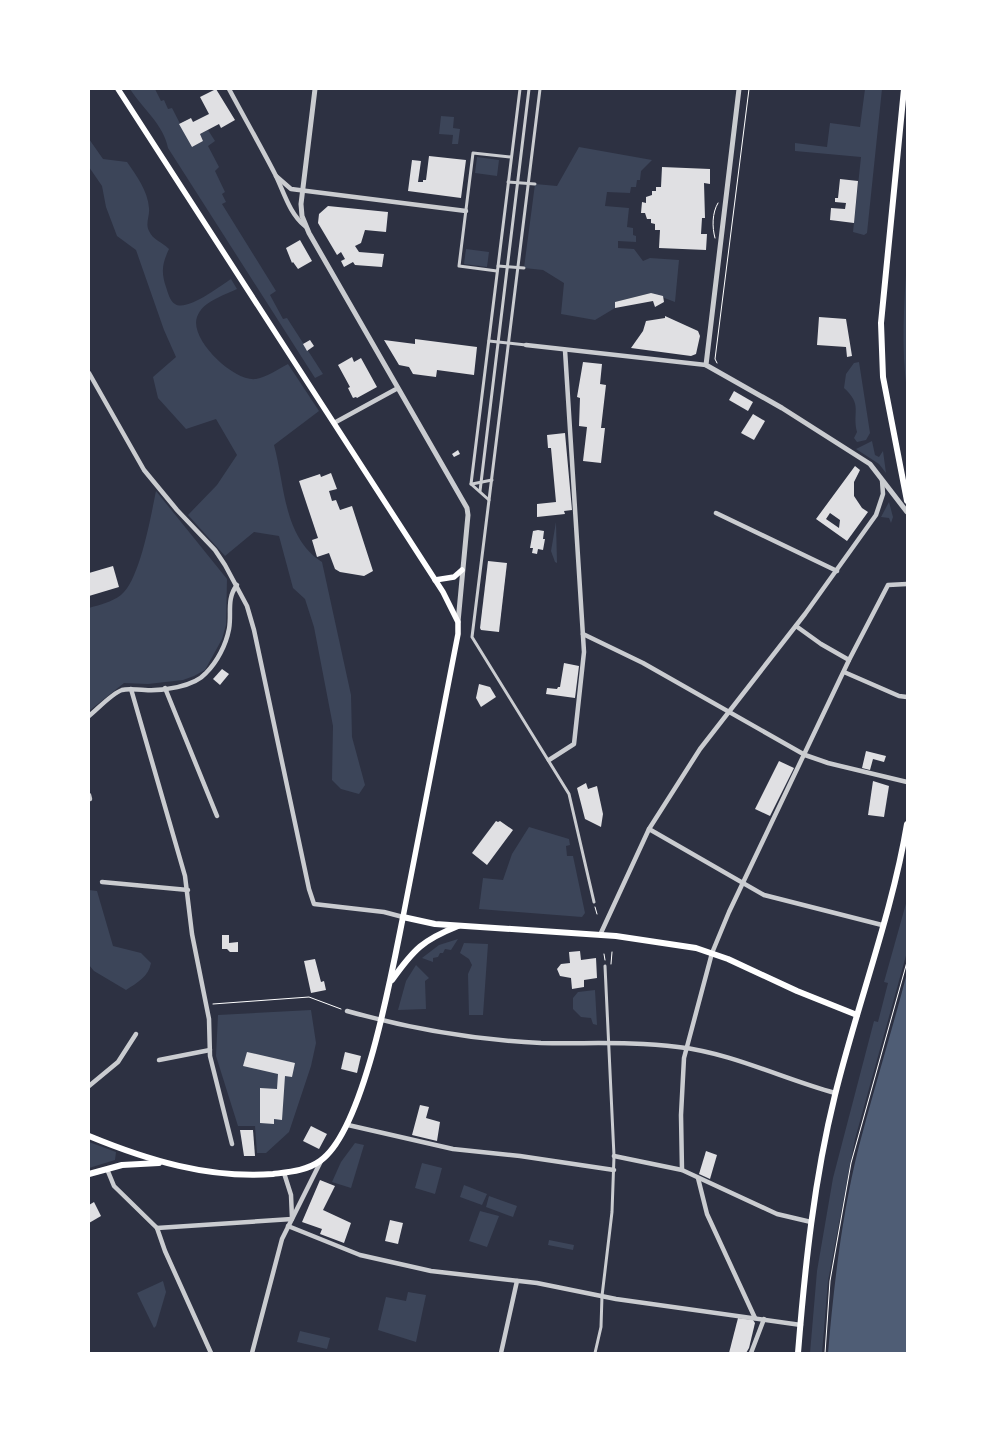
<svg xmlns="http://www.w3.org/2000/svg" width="996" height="1442" font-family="'Titillium Web',sans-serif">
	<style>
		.green { fill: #3c4559 }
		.water { fill: #4f5d75 }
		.building { fill: #e0e0e3; fill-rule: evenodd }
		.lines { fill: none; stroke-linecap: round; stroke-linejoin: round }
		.path { stroke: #fff; stroke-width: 1 }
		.pedestrian { stroke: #caccd0; stroke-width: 3 }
		.minor { stroke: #caccd0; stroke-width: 4.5 }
		.tertiary { stroke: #caccd0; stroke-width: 5 }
		.secondary { stroke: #fff; stroke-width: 5.5 }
		.primary { stroke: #fff; stroke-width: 6 }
	</style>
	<rect width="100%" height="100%" fill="#2d3142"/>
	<g class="green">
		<path d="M130 89H155L161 101 164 100 168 109 172 108 192 147 203 141 200 134 208 130 215 141 208 146 219 167 215 171 225 192 222 194 226 202 222 204 276 291 270 295 283 319 287 318 323 374 315 378 168 148C164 125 142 108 130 89Z"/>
		<polygon points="865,89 882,89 867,233 864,235 853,232 861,157 795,151 795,143 827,147 830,123 860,127"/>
		<polygon points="441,116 454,117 453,128 460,129 458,144 452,144 453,135 439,134"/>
		<path d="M89 139 103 159 127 162C136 175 148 191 149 208 150 216 145 223 149 231 153 240 162 242 169 249 162 264 161 272 166 287 168 293 170 301 175 304 187 312 220 286 231 279L237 289C223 296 203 301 197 317 189 339 234 382 256 379 267 377 278 369 288 364L319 411 274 445C285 485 283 537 322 562L351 695 352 737 365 785 359 794 341 789 332 780 333 726 314 627 305 599 293 588 279 536 254 532 225 556 188 515 217 485 237 455 216 419 186 429 158 398 153 377 176 357 164 330 136 250 117 236 106 207 102 186 89 167Z"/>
		<polygon points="579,147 652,160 641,171 640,180 637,180 636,187 631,187 630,193 607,192 605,206 629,208 627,227 633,228 633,235 636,236 636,242 618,241 618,248 634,249 643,261 650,258 679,260 675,302 651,293 615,302 615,308 595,320 561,314 564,283 543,270 524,268 535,184 557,186"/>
		<polygon points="477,157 499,160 497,176 475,173"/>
		<polygon points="466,249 489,252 487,267 464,264"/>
		<path d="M907 260V391C901 347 904 304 907 260Z"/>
		<path d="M859 362 870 433 866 440 857 442 854 438 857 432C852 412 863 405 844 388L846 374 854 363Z"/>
		<polygon points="872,441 875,455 879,457 883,451 886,473 879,464 856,449"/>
		<path d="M156 491 227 579 226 625 222 639 205 670 194 676 183 680 148 684 124 683 89 711V608C99 605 112 602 121 595 140 580 151 515 156 491Z"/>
		<polygon points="889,502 893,517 891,523 889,518 881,517"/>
		<polygon points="556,522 557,563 555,562 551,551"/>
		<polygon points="529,827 569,839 570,845 566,846 567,856 573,856 585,913 582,917 479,909 483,878 503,880 512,854"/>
		<path d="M89 890 97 891 113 946 141 953 151 963C149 976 137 983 126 990L94 971 89 965Z"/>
		<polygon points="907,900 907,952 855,1139 828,1281 822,1353 810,1353 817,1271 833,1178 874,1021 878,1022 888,983 884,982"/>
		<polygon points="458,939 451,950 445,949 443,953 440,953 438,957 433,958 433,962 422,958 439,945"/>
		<polygon points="464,943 488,944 483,1015 469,1015 468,974 472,965 469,959 460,953"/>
		<polygon points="416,965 429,978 425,981 426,1009 398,1010 406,981"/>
		<polygon points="595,990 597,1025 593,1024 591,1018 581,1017 573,1009 573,998 578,992"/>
		<polygon points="311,1010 316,1043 311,1066 289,1132 266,1153 257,1153 255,1126 238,1126 216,1056 218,1015"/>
		<polygon points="89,1142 116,1152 115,1160 89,1168"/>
		<polygon points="355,1143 364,1145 351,1188 332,1182 341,1162"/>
		<polygon points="422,1163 442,1168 435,1194 415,1188"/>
		<polygon points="464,1185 487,1194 482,1205 460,1197"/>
		<polygon points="489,1196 517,1206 513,1217 486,1207"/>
		<polygon points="480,1211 499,1216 487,1247 469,1241"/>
		<polygon points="549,1240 574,1245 573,1250 548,1245"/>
		<polygon points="163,1281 166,1292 156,1326 154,1328 137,1293"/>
		<polygon points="408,1292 426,1295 416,1342 378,1330 386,1297 406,1301"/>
		<polygon points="300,1331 330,1338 327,1349 297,1342"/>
	</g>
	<path class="water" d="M907 973V1353H828C834 1284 842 1213 859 1146 874 1088 892 1031 907 973Z"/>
	<g class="building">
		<polygon points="216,89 235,120 221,128 219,124 200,134 203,141 192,147 179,124 191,118 193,122 209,114 200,97"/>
		<polygon points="429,156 466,160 461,198 408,191 412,160 421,161 418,182 423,182 423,180 426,180"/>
		<polygon points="662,167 710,169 710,184 704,183 705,218 702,218 701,234 707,234 706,250 659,248 660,230 655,230 655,224 651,223 651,219 647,219 645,213 641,213 642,202 646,203 646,197 652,195 652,191 656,191 656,187 661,187"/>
		<polygon points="840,179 858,181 854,223 830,220 831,208 845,209 846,203 835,202 835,198 838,198"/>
		<polygon points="328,206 388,212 386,232 365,230 361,243 355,246 359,252 384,254 382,267 355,265 353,262 344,267 341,261 345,259 341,252 337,255 318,223 319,214"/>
		<polygon points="300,240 312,261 298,269 293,262 292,263 286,248"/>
		<polygon points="651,293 663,296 664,302 655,307 653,301 615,308 615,302"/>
		<polygon points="665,316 698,331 700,336 696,354 691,356 631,348 643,331 646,321 665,318"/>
		<polygon points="819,317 846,319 852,356 847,357 846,347 817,345"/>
		<polygon points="415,339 477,347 474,375 437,370 436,377 413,374 409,367 399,365 384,340 415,344"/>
		<polygon points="310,340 314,346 307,351 303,344"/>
		<polygon points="352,357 354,362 361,358 377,387 357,398 356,397 353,398 348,388 350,387 338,365"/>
		<polygon points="583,362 602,364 600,384 606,385 601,428 605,428 601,463 583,461 587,427 579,426 580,398 577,397"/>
		<polygon points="734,391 753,402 748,411 729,400"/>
		<polygon points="753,414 765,421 754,440 741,433"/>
		<polygon points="565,433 572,510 564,511 565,514 537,517 537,504 556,502 551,448 548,448 547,435"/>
		<polygon points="458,450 460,454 454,457 452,454"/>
		<path d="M855 466 860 470 854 482V496L862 508 868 512 847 541 816 519ZM830 513 840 520 839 528 826 519Z"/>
		<polygon points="331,473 337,489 329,491 332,501 336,500 340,510 352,506 373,571 364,576 340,572 335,569 329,553 317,557 312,540 318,538 299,481 320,474 321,477"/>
		<polygon points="538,530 544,531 543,539 545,539 543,550 538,549 537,554 532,553 533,548 530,548 533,531"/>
		<polygon points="488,561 507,563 499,632 481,630 480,628"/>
		<polygon points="113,566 119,587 89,596 89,573"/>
		<polygon points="564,663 579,666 575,698 546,694 547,688 557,689 558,687 560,687"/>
		<polygon points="222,669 229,674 220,685 213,679"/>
		<polygon points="479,684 490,687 496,697 481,707 476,698"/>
		<polygon points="866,751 886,756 884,762 873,759 870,770 862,768"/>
		<polygon points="779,761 794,768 770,816 755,809"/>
		<polygon points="873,781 889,786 884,817 868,815"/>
		<polygon points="586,783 588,789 597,786 603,814 601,827 585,819 577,788"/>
		<polygon points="496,821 498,822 500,821 513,830 487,865 472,853"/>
		<polygon points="222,935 229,935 229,943 238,942 238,952 230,952 227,949 222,949"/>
		<polygon points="580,951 581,960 596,958 597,978 584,980 584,987 572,989 571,978 560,976 557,969 561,964 570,963 569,952"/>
		<polygon points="315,959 321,982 324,981 326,990 311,993 304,961"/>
		<polygon points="247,1052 295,1063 292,1077 285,1076 282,1120 274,1119 274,1124 260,1123 260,1088 277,1089 278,1074 243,1066"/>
		<polygon points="345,1052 361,1056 357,1073 341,1069"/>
		<polygon points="420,1105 429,1107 426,1118 440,1122 437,1141 412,1135"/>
		<polygon points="311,1126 327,1134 319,1149 303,1141"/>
		<polygon points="240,1130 253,1130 255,1156 244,1156"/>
		<polygon points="706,1151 717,1155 710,1179 699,1174"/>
		<polygon points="320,1180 335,1186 323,1210 351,1223 344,1243 320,1234 322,1229 302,1222"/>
		<polygon points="94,1202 101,1216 89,1223 89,1205"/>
		<polygon points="390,1220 403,1223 398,1244 385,1241"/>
		<polygon points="738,1318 753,1320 755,1323 749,1348 746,1353 729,1353"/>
	</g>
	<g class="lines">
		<g class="path">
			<path d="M715 238C712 227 712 213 718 203"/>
			<polyline points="717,363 715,359 749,89"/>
			<polyline points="595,907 597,914"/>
			<polyline points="604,954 605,960"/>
			<polyline points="611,964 612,952"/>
			<polyline points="213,1004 309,997 341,1009"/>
			<polyline points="825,1353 830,1281 851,1163 907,962"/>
		</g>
		<g class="pedestrian">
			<polyline points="540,89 472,637 569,794 594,902"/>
			<polyline points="508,182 535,184"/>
			<polyline points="498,266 524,268"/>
			<polyline points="497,271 459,266 473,153 511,157"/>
			<polyline points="489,341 526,345"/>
			<polyline points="471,484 520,89"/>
			<polyline points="471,484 489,500"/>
			<polyline points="472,484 492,480"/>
			<polyline points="480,491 529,89"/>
			<polyline points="595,1353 601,1327 602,1296 612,1212 614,1156 605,966"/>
		</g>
		<g class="minor">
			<path d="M229 89C244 117 260 145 275 174 284 192 289 213 305 226"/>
			<polyline points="276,176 291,189 466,211"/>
			<polyline points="526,345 706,365"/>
			<polyline points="89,373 144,470 177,510 215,550 225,565 247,606 254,630 309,889 314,904 384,912 403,917"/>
			<polyline points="334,423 398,388"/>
			<polyline points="716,513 837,571"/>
			<polyline points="796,626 821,644 849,660"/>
			<polyline points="583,634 643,663 805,755 828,763 907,782"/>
			<polyline points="844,672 899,696 907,697"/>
			<polyline points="165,688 217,816"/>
			<polyline points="131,689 185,876 192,934 209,1019 210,1056 232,1144"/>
			<path d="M89 716C98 709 111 694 122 690 129 688 137 690 145 690 162 691 194 687 206 673 217 662 226 645 229 629 232 613 226 599 237 585"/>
			<polyline points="549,760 574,744 584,652 565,350"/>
			<polyline points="89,795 90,799"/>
			<polyline points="649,829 764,895 882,925"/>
			<polyline points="102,882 188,890"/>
			<polyline points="600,935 649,829 700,749 805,614 876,515 883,494 882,480"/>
			<path d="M347 1011C411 1029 475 1040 541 1043 587 1044 632 1041 678 1047 732 1053 783 1079 835 1093"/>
			<polyline points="159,1060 210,1050"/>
			<polyline points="89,1086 118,1062 136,1034"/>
			<polyline points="348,1125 453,1149 520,1156 614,1170"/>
			<polyline points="614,1156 682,1170 777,1214 811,1222"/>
			<polyline points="107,1169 114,1186 157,1228 165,1251 211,1353"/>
			<polyline points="682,1170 681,1115 684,1058 712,953 729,912 849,660 888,585 907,584"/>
			<polyline points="284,1173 291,1195 292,1218"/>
			<polyline points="698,1178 707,1214 755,1318"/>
			<polyline points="288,1226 360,1255 431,1271 537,1283 616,1299 801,1325"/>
			<polyline points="157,1228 292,1219"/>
			<polyline points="252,1353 282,1239 321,1161"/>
			<polyline points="501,1353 517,1281"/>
			<polyline points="751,1353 764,1319"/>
		</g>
		<g class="tertiary">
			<polyline points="315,89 301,204 302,216 309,233 467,508 468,515 458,622"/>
			<polyline points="739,89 706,365 782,408 870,464 907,512"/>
		</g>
		<g class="secondary">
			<polyline points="118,89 443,592 458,622 458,634 403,917"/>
			<polyline points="435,580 454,577 462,570"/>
		</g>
		<g class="primary">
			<polyline points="904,89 881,323 883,377 907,501"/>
			<path d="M392 980C414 949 423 940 458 926"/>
			<path d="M89 1136C147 1160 209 1179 273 1174 289 1172 306 1171 320 1161 364 1131 392 971 403 917L435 924 616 936 696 948 728 959 797 991 857 1015"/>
			<polyline points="89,1174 122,1165 159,1163"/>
			<path d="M798 1353C805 1266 814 1180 835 1095 857 1005 892 914 907 824"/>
		</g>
	</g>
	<rect width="996" height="1442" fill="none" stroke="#ffffff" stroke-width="180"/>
</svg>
